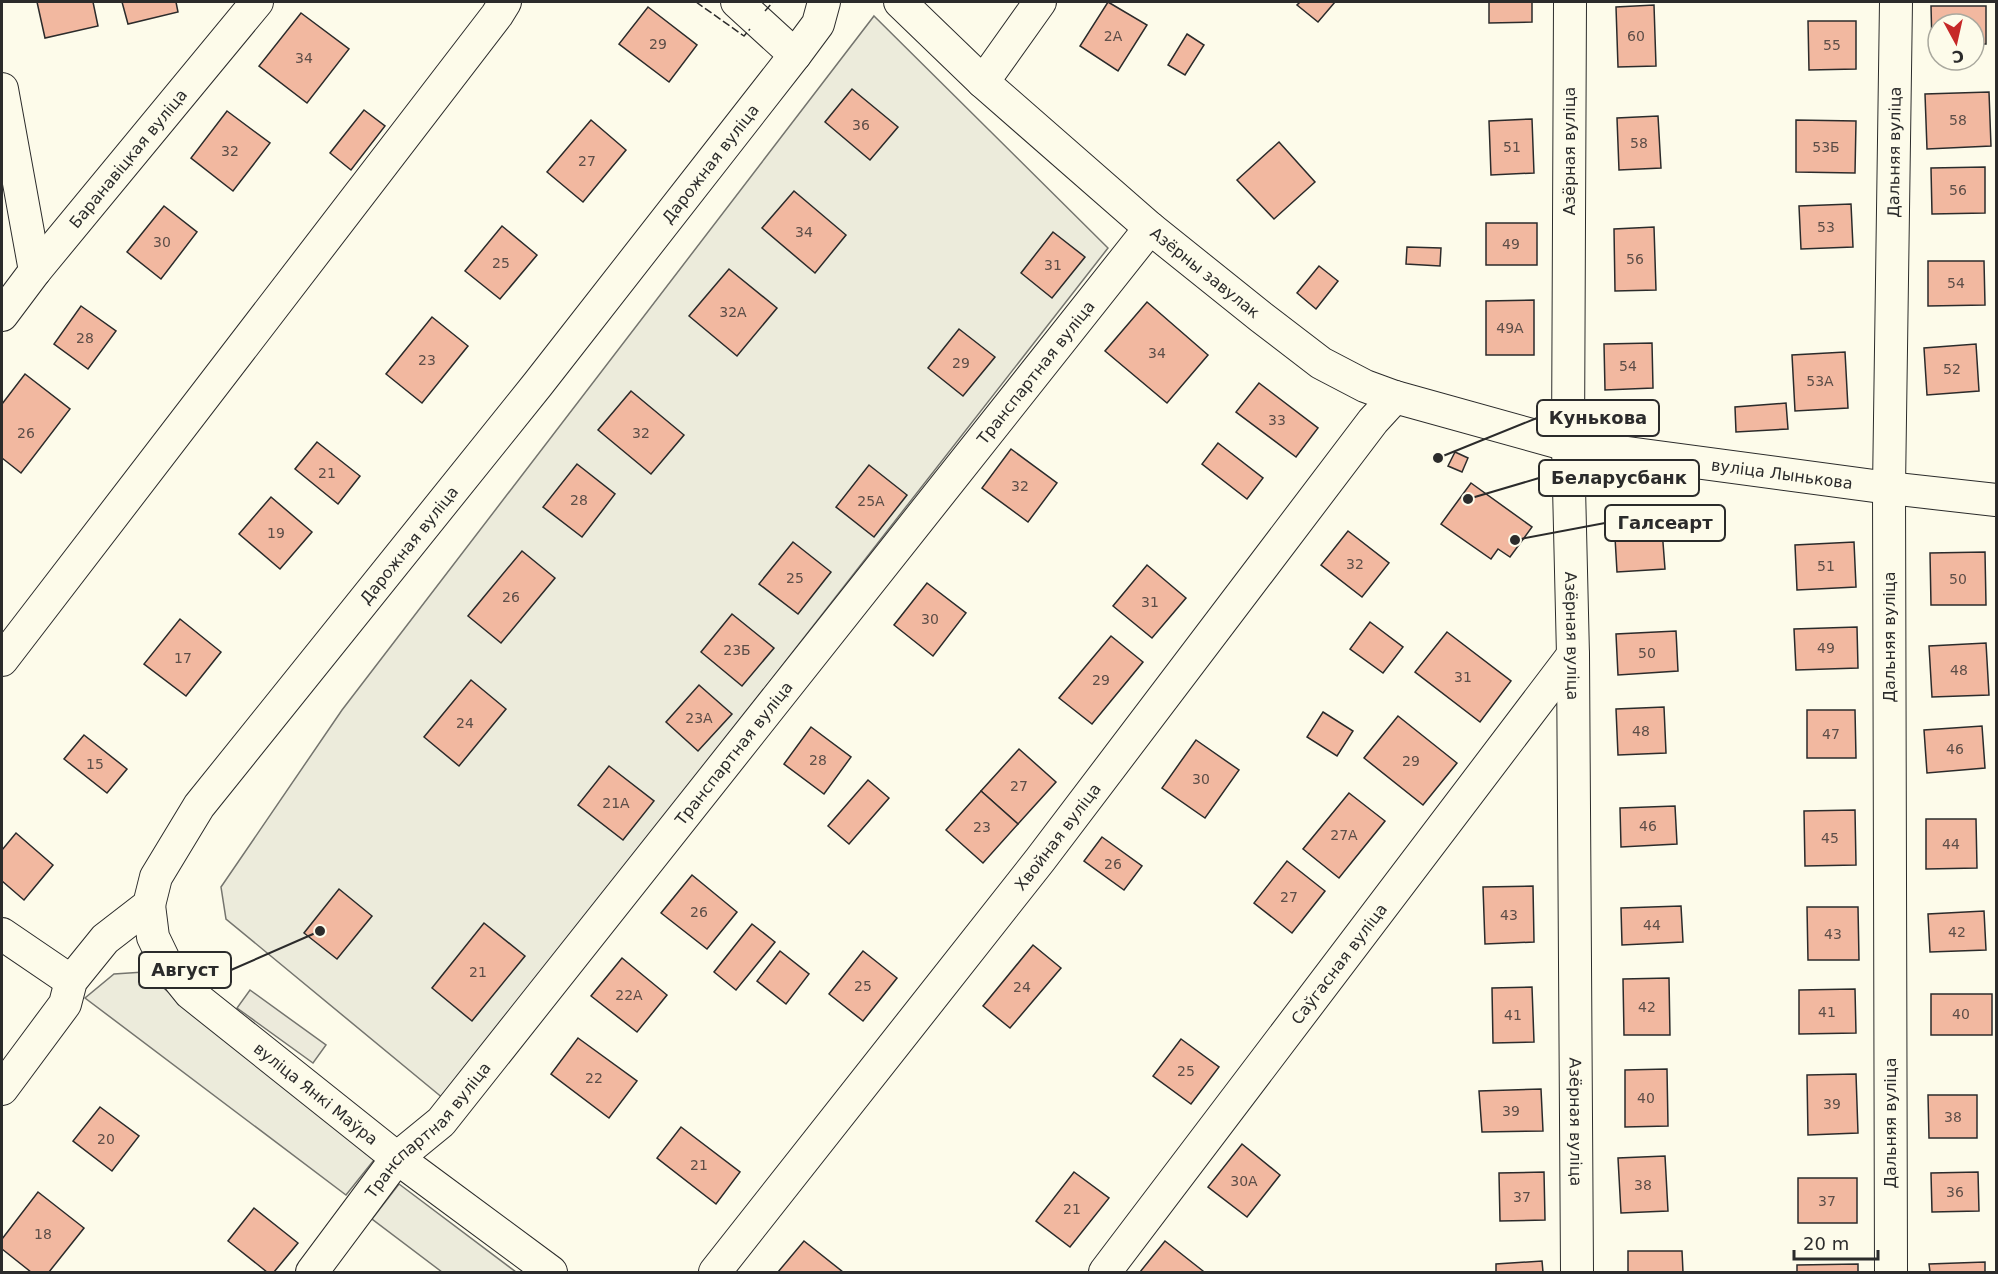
<svg xmlns="http://www.w3.org/2000/svg" width="1998" height="1274" font-family="'DejaVu Sans',sans-serif">
	<style>
		.green { fill: #ecebdb; stroke: #74746e; stroke-width: 1.5 }
		.parking { fill: #eceadb; stroke: #74746e; stroke-width: 1.5 }
		.building { fill: #f2b8a0; stroke: #2b2b2b; stroke-width: 1.5 }
		.lines { fill: none; stroke-linecap: round; stroke-linejoin: round }
		.minor-casing { stroke: #2b2b2b; stroke-width: 34 }
		.minor { stroke: #fdfbea; stroke-width: 32 }
		.fence { stroke: #2b2b2b; stroke-width: 1.5; stroke-dasharray: 8 3; stroke-linecap: butt }
		.labels { text-anchor: middle; dominant-baseline: central; stroke-width: 4.5; stroke-linejoin: round; paint-order: stroke }
		.number-label { font-size: 14px; fill: #5d4e48 }
		.street-label { font-size: 16px; fill: #2b2b2b; stroke: #fdfbea }
		.leader { fill: none; stroke: #2b2b2b; stroke-width: 2 }
		.callout-dot { fill: #2b2b2b; stroke: #fdfbea; stroke-width: 2 }
		.callout { fill: #fdfbea; stroke: #2b2b2b; stroke-width: 2 }
		.callout-label { font-size: 18px; text-anchor: middle; font-weight: bold; fill: #2b2b2b }
	</style>
	<rect width="100%" height="100%" fill="#fdfbea"/>
	<g class="green">
		<polygon points="874,16 1108,248 444,1099 226,919 221,887 342,710"/>
		<polygon points="144,972 374,1160 346,1195 85,998 114,974"/>
		<polygon points="399,1184 516,1272 442,1272 372,1219"/>
	</g>
	<polygon class="parking" points="250,990 326,1045 313,1063 237,1008"/>
	<g class="building">
		<polygon points="37,2 93,2 98,26 45,38"/>
		<polygon points="122,2 176,2 178,12 128,24"/>
		<polygon points="1108,2 1147,25 1118,71 1080,46"/>
		<polygon points="1300,2 1335,2 1318,22 1297,5"/>
		<polygon points="1489,2 1532,2 1532,22 1489,23"/>
		<polygon points="1654,5 1656,66 1618,67 1616,7"/>
		<polygon points="1931,6 1986,6 1986,44 1974,44 1974,24 1938,24 1938,45 1932,45"/>
		<polygon points="648,7 697,45 669,82 619,44"/>
		<polygon points="301,13 349,49 307,103 259,66"/>
		<polygon points="1808,21 1856,21 1856,69 1809,70"/>
		<polygon points="1187,34 1204,45 1185,75 1168,65"/>
		<polygon points="852,89 898,127 870,160 825,122"/>
		<polygon points="1989,92 1991,146 1927,149 1925,94"/>
		<polygon points="364,110 385,126 351,170 330,153"/>
		<polygon points="227,111 270,143 233,191 191,158"/>
		<polygon points="1658,116 1661,168 1619,170 1617,118"/>
		<polygon points="1532,119 1534,173 1491,175 1489,121"/>
		<polygon points="591,120 626,150 583,202 547,172"/>
		<polygon points="1796,120 1856,121 1855,173 1796,172"/>
		<polygon points="1279,142 1315,182 1274,219 1237,180"/>
		<polygon points="1985,167 1985,213 1932,214 1931,168"/>
		<polygon points="794,191 846,235 815,273 762,228"/>
		<polygon points="1851,204 1853,247 1801,249 1799,206"/>
		<polygon points="164,206 197,232 161,279 127,252"/>
		<rect x="1486" y="223" width="51" height="42"/>
		<polygon points="502,226 537,255 500,299 465,271"/>
		<polygon points="1654,227 1656,290 1615,291 1614,229"/>
		<polygon points="1053,232 1085,257 1052,298 1021,273"/>
		<polygon points="1407,247 1441,248 1440,266 1406,264"/>
		<polygon points="1928,261 1984,261 1985,305 1928,306"/>
		<polygon points="1319,266 1338,281 1316,309 1297,293"/>
		<polygon points="729,269 777,308 737,356 689,316"/>
		<polygon points="1534,300 1534,355 1486,355 1486,301"/>
		<polygon points="1147,302 1208,355 1167,403 1105,351"/>
		<polygon points="81,306 116,331 88,369 54,344"/>
		<polygon points="432,317 468,346 422,403 386,374"/>
		<polygon points="959,329 995,357 963,396 928,368"/>
		<polygon points="1652,343 1653,388 1605,390 1604,344"/>
		<polygon points="1976,344 1979,391 1927,395 1924,348"/>
		<polygon points="1845,352 1848,408 1795,411 1792,355"/>
		<polygon points="25,374 70,409 21,473 2,458 2,404"/>
		<polygon points="1259,383 1318,428 1296,457 1236,412"/>
		<polygon points="631,391 684,435 651,474 598,430"/>
		<polygon points="1786,403 1788,429 1736,432 1735,407"/>
		<polygon points="317,442 360,476 338,504 295,469"/>
		<polygon points="1218,443 1263,478 1247,499 1202,464"/>
		<polygon points="1011,449 1057,483 1028,522 982,488"/>
		<polygon points="1455,452 1468,458 1462,472 1448,466"/>
		<polygon points="577,464 615,494 582,537 543,507"/>
		<polygon points="869,465 907,495 874,537 836,507"/>
		<polygon points="1471,483 1532,527 1510,557 1498,549 1491,559 1441,524"/>
		<polygon points="271,497 312,532 280,569 239,534"/>
		<polygon points="1661,516 1665,569 1617,572 1614,520"/>
		<polygon points="1348,531 1389,563 1362,597 1321,565"/>
		<polygon points="793,542 831,572 798,614 759,584"/>
		<polygon points="1854,542 1856,587 1797,590 1795,545"/>
		<polygon points="522,551 555,578 501,643 468,616"/>
		<polygon points="1985,552 1986,605 1931,605 1930,553"/>
		<polygon points="1147,565 1186,598 1152,638 1113,606"/>
		<polygon points="927,583 966,613 933,656 894,625"/>
		<polygon points="732,614 774,648 742,686 701,652"/>
		<polygon points="180,619 221,652 186,696 144,664"/>
		<polygon points="1370,622 1403,647 1383,673 1350,649"/>
		<polygon points="1857,627 1858,668 1796,670 1794,629"/>
		<polygon points="1676,631 1678,671 1618,675 1616,634"/>
		<polygon points="1447,632 1511,681 1480,722 1415,672"/>
		<polygon points="1111,636 1143,662 1092,724 1059,698"/>
		<polygon points="1986,643 1989,695 1932,697 1929,646"/>
		<polygon points="471,680 506,709 459,766 424,737"/>
		<polygon points="699,685 732,714 698,751 666,722"/>
		<polygon points="1664,707 1666,753 1618,755 1616,709"/>
		<polygon points="1807,710 1855,710 1856,758 1807,758"/>
		<polygon points="1323,712 1353,731 1337,756 1307,737"/>
		<polygon points="1398,716 1457,763 1423,805 1364,758"/>
		<polygon points="1982,726 1985,768 1927,773 1924,730"/>
		<polygon points="811,727 851,757 824,794 784,764"/>
		<polygon points="84,735 127,769 107,793 64,759"/>
		<polygon points="1196,740 1239,770 1205,818 1162,788"/>
		<polygon points="1019,749 1056,782 1018,824 981,791"/>
		<polygon points="609,766 654,801 623,840 578,805"/>
		<polygon points="868,780 889,798 849,844 828,826"/>
		<polygon points="981,791 1018,824 983,863 946,830"/>
		<polygon points="1349,793 1385,821 1339,878 1303,849"/>
		<polygon points="1675,806 1677,844 1621,847 1620,808"/>
		<polygon points="1855,810 1856,865 1805,866 1804,811"/>
		<polygon points="1926,819 1976,819 1977,868 1926,869"/>
		<polygon points="16,833 53,865 24,900 2,881 2,850"/>
		<polygon points="1102,837 1142,866 1124,890 1084,861"/>
		<polygon points="1287,861 1325,891 1292,933 1254,903"/>
		<polygon points="692,875 737,912 707,949 661,913"/>
		<polygon points="1533,886 1534,942 1485,944 1483,887"/>
		<polygon points="339,889 372,916 337,959 304,933"/>
		<polygon points="1681,906 1683,942 1622,945 1621,908"/>
		<polygon points="1807,907 1858,907 1859,960 1808,960"/>
		<polygon points="1984,911 1986,950 1930,952 1928,914"/>
		<polygon points="484,923 525,956 472,1021 432,988"/>
		<polygon points="752,924 775,942 736,990 714,972"/>
		<polygon points="1033,945 1061,968 1010,1028 983,1006"/>
		<polygon points="780,951 809,974 786,1004 757,981"/>
		<polygon points="863,951 897,978 863,1021 829,994"/>
		<polygon points="622,958 667,995 637,1032 591,996"/>
		<polygon points="1669,978 1670,1035 1624,1035 1623,979"/>
		<polygon points="1532,987 1534,1042 1493,1043 1492,988"/>
		<polygon points="1855,989 1856,1033 1799,1034 1799,990"/>
		<rect x="1931" y="994" width="61" height="41"/>
		<polygon points="578,1038 637,1081 609,1118 551,1074"/>
		<polygon points="1181,1039 1219,1067 1191,1104 1153,1076"/>
		<polygon points="1667,1069 1668,1126 1625,1127 1625,1070"/>
		<polygon points="1856,1074 1858,1133 1808,1135 1807,1075"/>
		<polygon points="1541,1089 1543,1131 1482,1132 1479,1091"/>
		<polygon points="1928,1095 1977,1095 1977,1138 1929,1138"/>
		<polygon points="100,1107 139,1136 112,1171 73,1141"/>
		<polygon points="681,1127 740,1172 716,1204 657,1158"/>
		<polygon points="1242,1144 1280,1175 1247,1217 1208,1187"/>
		<polygon points="1665,1156 1668,1211 1621,1213 1618,1158"/>
		<polygon points="1074,1172 1109,1198 1070,1247 1036,1221"/>
		<polygon points="1544,1172 1545,1220 1500,1221 1499,1173"/>
		<polygon points="1978,1172 1979,1211 1932,1212 1931,1173"/>
		<rect x="1798" y="1178" width="59" height="45"/>
		<polygon points="38,1192 84,1228 49,1272 31,1272 2,1249 2,1239"/>
		<polygon points="254,1208 298,1243 274,1272 267,1272 228,1241"/>
		<polygon points="804,1241 843,1272 778,1272"/>
		<polygon points="1165,1241 1203,1271 1202,1272 1140,1272"/>
		<polygon points="1628,1251 1682,1251 1683,1272 1628,1272"/>
		<polygon points="1542,1261 1543,1272 1496,1272 1496,1264"/>
		<polygon points="1985,1262 1985,1272 1930,1272 1929,1264"/>
		<polygon points="1858,1264 1858,1272 1797,1272 1797,1265"/>
	</g>
	<g class="lines">
		<defs>
			<g id="minor">
				<polyline points="737,2 795,55"/>
				<path id="s1" d="M900 2 983 82 1150 228 1261 317 1321 363 1365 386 1395 397 1568 445 1889 488 1996 500"/>
				<path id="s2" d="M1570 2 1568 445 1573 655 1577 1272"/>
				<polyline points="983,82 1040,2"/>
				<polyline points="2,89 35,271"/>
				<path id="s3" d="M2 315 35 271 257 2"/>
				<polyline points="2,660 497,15 505,2"/>
				<path id="s4" d="M149 905 153 937 165 962 190 993 397 1158 551 1272"/>
				<polyline points="2,934 71,981"/>
				<path id="s5" d="M2 1089 65 1004 71 981 105 939 149 905 156 877 199 806 538 384 795 55 818 24 824 2"/>
				<path id="s6" d="M312 1272 397 1158 441 1122 1150 228"/>
				<path id="s7" d="M715 1272 1040 860 1373 421 1395 397"/>
				<path id="s8" d="M1105 1272 1573 655"/>
				<path id="s9" d="M1891 1272 1889 488 1896 2"/>
			</g>
		</defs>
		<use href="#minor" class="minor-casing"/>
		<use href="#minor" class="minor"/>
		<g class="fence">
			<polyline points="696,2 744,36 750,29"/>
			<polyline points="765,11 773,2"/>
		</g>
	</g>
	<g class="labels">
		<g class="number-label">
			<text x="1113" y="36">2А</text>
			<text x="1636" y="36">60</text>
			<text x="658" y="44">29</text>
			<text x="1832" y="45">55</text>
			<text x="304" y="58">34</text>
			<text x="1958" y="120">58</text>
			<text x="861" y="125">36</text>
			<text x="1639" y="143">58</text>
			<text x="1512" y="147">51</text>
			<text x="1826" y="147">53Б</text>
			<text x="230" y="151">32</text>
			<text x="587" y="161">27</text>
			<text x="1958" y="190">56</text>
			<text x="1826" y="227">53</text>
			<text x="804" y="232">34</text>
			<text x="162" y="242">30</text>
			<text x="1511" y="244">49</text>
			<text x="1635" y="259">56</text>
			<text x="501" y="263">25</text>
			<text x="1053" y="265">31</text>
			<text x="1956" y="283">54</text>
			<text x="733" y="312">32А</text>
			<text x="1510" y="328">49А</text>
			<text x="85" y="338">28</text>
			<text x="1157" y="353">34</text>
			<text x="427" y="360">23</text>
			<text x="961" y="363">29</text>
			<text x="1628" y="366">54</text>
			<text x="1952" y="369">52</text>
			<text x="1820" y="381">53А</text>
			<text x="1277" y="420">33</text>
			<text x="26" y="433">26</text>
			<text x="641" y="433">32</text>
			<text x="327" y="473">21</text>
			<text x="1020" y="486">32</text>
			<text x="579" y="500">28</text>
			<text x="871" y="501">25А</text>
			<text x="276" y="533">19</text>
			<text x="1355" y="564">32</text>
			<text x="1826" y="566">51</text>
			<text x="795" y="578">25</text>
			<text x="1958" y="579">50</text>
			<text x="511" y="597">26</text>
			<text x="1150" y="602">31</text>
			<text x="930" y="619">30</text>
			<text x="1826" y="648">49</text>
			<text x="737" y="650">23Б</text>
			<text x="1647" y="653">50</text>
			<text x="183" y="658">17</text>
			<text x="1959" y="670">48</text>
			<text x="1463" y="677">31</text>
			<text x="1101" y="680">29</text>
			<text x="699" y="718">23А</text>
			<text x="465" y="723">24</text>
			<text x="1641" y="731">48</text>
			<text x="1831" y="734">47</text>
			<text x="1955" y="749">46</text>
			<text x="818" y="760">28</text>
			<text x="1411" y="761">29</text>
			<text x="95" y="764">15</text>
			<text x="1201" y="779">30</text>
			<text x="1019" y="786">27</text>
			<text x="616" y="803">21А</text>
			<text x="1648" y="826">46</text>
			<text x="982" y="827">23</text>
			<text x="1344" y="835">27А</text>
			<text x="1830" y="838">45</text>
			<text x="1951" y="844">44</text>
			<text x="1113" y="864">26</text>
			<text x="1289" y="897">27</text>
			<text x="699" y="912">26</text>
			<text x="1509" y="915">43</text>
			<text x="1652" y="925">44</text>
			<text x="1957" y="932">42</text>
			<text x="1833" y="934">43</text>
			<text x="478" y="972">21</text>
			<text x="863" y="986">25</text>
			<text x="1022" y="987">24</text>
			<text x="629" y="995">22А</text>
			<text x="1647" y="1007">42</text>
			<text x="1827" y="1012">41</text>
			<text x="1961" y="1014">40</text>
			<text x="1513" y="1015">41</text>
			<text x="1186" y="1071">25</text>
			<text x="594" y="1078">22</text>
			<text x="1646" y="1098">40</text>
			<text x="1832" y="1104">39</text>
			<text x="1511" y="1111">39</text>
			<text x="1953" y="1117">38</text>
			<text x="106" y="1139">20</text>
			<text x="699" y="1165">21</text>
			<text x="1244" y="1181">30А</text>
			<text x="1643" y="1185">38</text>
			<text x="1955" y="1192">36</text>
			<text x="1522" y="1197">37</text>
			<text x="1827" y="1201">37</text>
			<text x="1072" y="1209">21</text>
			<text x="43" y="1234">18</text>
		</g>
		<g class="street-label">
			<text transform="translate(1569 151) rotate(-90)">Азёрная вуліца</text>
			<text stroke="none"><textPath href="#s9" startOffset="1120">Дальняя вуліца</textPath></text>
			<text stroke="none"><textPath href="#s3" startOffset="201">Баранавіцкая вуліца</textPath></text>
			<text stroke="none"><textPath href="#s5" startOffset="1172">Дарожная вуліца</textPath></text>
			<text stroke="none"><textPath href="#s1" startOffset="408">Азёрны завулак</textPath></text>
			<text stroke="none"><textPath href="#s6" startOffset="1156">Транспартная вуліца</textPath></text>
			<text stroke="none"><textPath href="#s1" startOffset="1032">вуліца Лынькова</textPath></text>
			<text stroke="none"><textPath href="#s5" startOffset="686">Дарожная вуліца</textPath></text>
			<text stroke="none"><textPath href="#s2" startOffset="634">Азёрная вуліца</textPath></text>
			<text transform="translate(1889 637) rotate(-90)">Дальняя вуліца</text>
			<text stroke="none"><textPath href="#s6" startOffset="670">Транспартная вуліца</textPath></text>
			<text stroke="none"><textPath href="#s7" startOffset="554">Хвойная вуліца</textPath></text>
			<text stroke="none"><textPath href="#s8" startOffset="387">Саўгасная вуліца</textPath></text>
			<text stroke="none"><textPath href="#s4" startOffset="261">вуліца Янкі Маўра</textPath></text>
			<text stroke="none"><textPath href="#s2" startOffset="1120">Азёрная вуліца</textPath></text>
			<text transform="translate(1890 1123) rotate(-90)">Дальняя вуліца</text>
			<text stroke="none"><textPath href="#s6" startOffset="184">Транспартная вуліца</textPath></text>
		</g>
	</g>
	<path class="leader" d="M1438 458L1537 418M1468 499L1539 478M1515 540L1605 523M320 931L231 970"/>
	<g class="callout-dot">
		<circle cx="1438" cy="458" r="6"/>
		<circle cx="1468" cy="499" r="6"/>
		<circle cx="1515" cy="540" r="6"/>
		<circle cx="320" cy="931" r="6"/>
	</g>
	<g class="callout">
		<rect x="1537" y="400" width="122" height="36" rx="6"/>
		<rect x="1539" y="460" width="160" height="36" rx="6"/>
		<rect x="1605" y="505" width="120" height="36" rx="6"/>
		<rect x="139" y="952" width="92" height="36" rx="6"/>
	</g>
	<g class="callout-label">
		<text x="1598" y="424">Кунькова</text>
		<text x="1619" y="484">Беларусбанк</text>
		<text x="1665" y="529">Галсеарт</text>
		<text x="185" y="976">Август</text>
	</g>
	<rect width="1998" height="1274" fill="none" stroke="#2b2b2b" stroke-width="6"/>
	<g transform="translate(1956 42) rotate(172)"><circle r="28" fill="#fdfbea" stroke="#a9a89e" stroke-width="1.5"/>
	<path d="M0-4.5L10 22L0 15L-10 22Z" fill="#c62828"/>
	<text y="-9" font-size="16" font-weight="bold" text-anchor="middle" fill="#2b2b2b">С</text>
	</g>
	<path d="M1794 1250v9h84v-9" fill="none" stroke="#2b2b2b" stroke-width="3"/>
	<text x="1803" y="1250" font-size="18" fill="#2b2b2b" stroke="#fdfbea" stroke-width="4.5" paint-order="stroke">20 m</text>
</svg>
